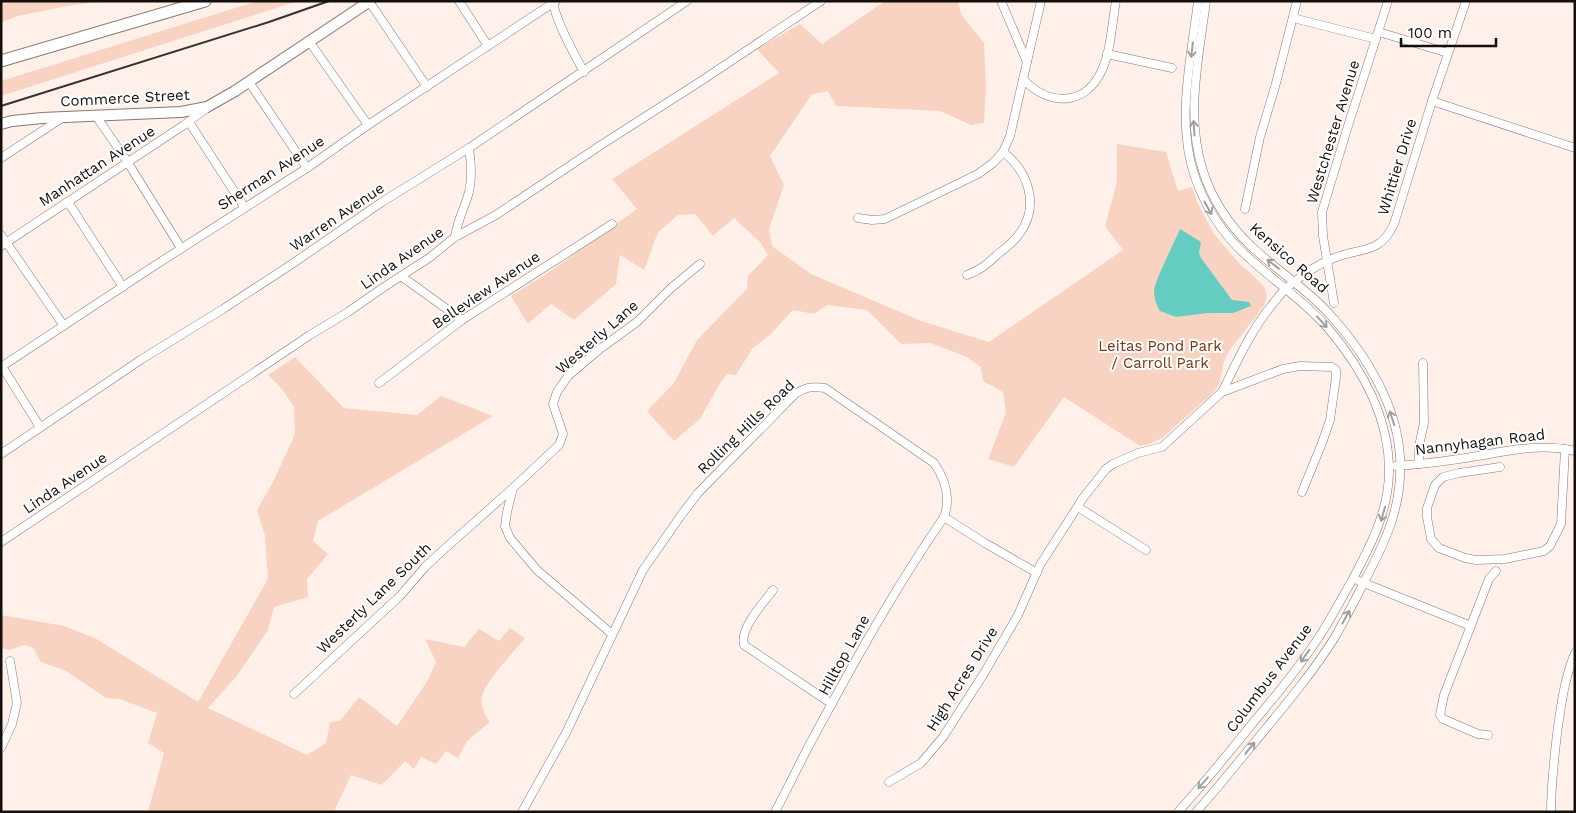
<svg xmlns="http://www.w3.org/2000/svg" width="1576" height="813" font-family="'Work Sans',sans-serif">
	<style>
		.green { fill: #f9d3c1 }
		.water { fill: #65ccc1 }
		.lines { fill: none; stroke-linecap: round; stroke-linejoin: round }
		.minor-casing { stroke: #877871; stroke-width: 9 }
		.major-casing { stroke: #877871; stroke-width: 12 }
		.highway-casing { stroke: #877871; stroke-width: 13 }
		.minor { stroke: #fff; stroke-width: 8 }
		.major { stroke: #fff; stroke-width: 10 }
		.highway { stroke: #fff; stroke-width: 11 }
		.rail { stroke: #38312d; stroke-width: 2 }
		.oneway { stroke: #a19f9e }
		.labels { text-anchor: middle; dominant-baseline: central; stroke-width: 4; stroke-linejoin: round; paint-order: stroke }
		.street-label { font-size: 15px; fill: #150f0c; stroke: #fff }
		.park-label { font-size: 15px; fill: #76360f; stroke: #fff }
	</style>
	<rect width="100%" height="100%" fill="#fff1ea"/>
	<g class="green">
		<polygon points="1,1 105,1 68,6 17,16 1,23"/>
		<polygon points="258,1 298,1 1,96 1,81"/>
		<polygon points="885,1 958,1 961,14 984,43 986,87 984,123 971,125 940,111 836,106 828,91 812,94 770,156 784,185 769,229 772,246 811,274 921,321 989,342 1123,250 1105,226 1117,182 1117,144 1166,152 1178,191 1192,187 1197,202 1214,234 1238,262 1262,284 1265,289 1267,296 1264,306 1228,352 1223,364 1220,382 1215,391 1162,438 1152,443 1140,446 1064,397 1014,467 988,459 1006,413 1003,392 983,381 981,367 965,356 930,343 901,344 867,310 827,305 814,314 793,310 771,334 752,349 736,375 727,374 719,385 700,419 674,441 647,411 674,383 697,340 747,289 748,276 768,255 760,242 734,218 713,236 695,214 678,215 658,232 644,270 620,255 616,284 574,320 551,304 528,324 511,296 552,270 637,209 612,179 779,73 757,49 800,24 822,44"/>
		<path d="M295 357 344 408 417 415 441 396 493 416 318 521 313 541 328 554 307 579 308 597 274 607 268 630 236 677 208 708 307 755 326 743 330 722 340 721 359 697 397 726 428 680 436 662 425 639 464 647 479 629 499 641 510 628 525 638C513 653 487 679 482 696 480 705 485 716 490 722L467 741 458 758 446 751 436 764 421 757 414 769 405 761 382 785 351 775 334 812H148L164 753 148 743 157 713 120 699 106 698 66 671 41 662 33 648 24 645 10 650 1 648V615L64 626 95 638 198 702 268 579 265 536 257 510 273 482 295 434 294 407 282 389 268 375Z"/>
	</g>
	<path class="water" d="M1180 229 1201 242 1199 253 1201 258 1232 300 1249 302 1251 306 1233 313H1207L1176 317 1160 311C1157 306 1154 298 1154 292 1154 281 1175 242 1180 229Z"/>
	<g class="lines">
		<defs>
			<g id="minor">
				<polyline points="459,1 488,46"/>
				<path d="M553 1C555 20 574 54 584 72"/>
				<polyline points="1001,1 1027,62"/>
				<polyline points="368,2 373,7 427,87"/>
				<polyline points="1293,18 1376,39"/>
				<polyline points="1379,32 1448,53"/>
				<polyline points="309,41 368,125"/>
				<polyline points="1107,54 1172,68"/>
				<path d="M1023 79C1049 107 1086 106 1102 70 1111 50 1112 23 1116 1"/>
				<polyline points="249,82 307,168"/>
				<polyline points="1432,101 1575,148"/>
				<polyline points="96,116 125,158 181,248"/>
				<polyline points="189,122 245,208"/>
				<polyline points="1,158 62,118"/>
				<polyline points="68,202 123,287"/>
				<polyline points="1245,209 1260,137 1275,87 1297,1"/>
				<polyline points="858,218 872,220 885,219 978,174 993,163 1003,152 1010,136 1041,1"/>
				<polyline points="1,235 64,326"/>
				<path d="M455 237C457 221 465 207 469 192 472 179 471 161 469 148"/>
				<polyline points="1,246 184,125 207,108"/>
				<path d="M967 275C981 270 987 264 998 254 1006 248 1014 242 1020 233 1040 205 1028 171 1003 152"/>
				<polyline points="401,276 462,320"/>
				<polyline points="1334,303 1323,236 1322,212 1348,126 1388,1"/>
				<polyline points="1,365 40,427"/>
				<polyline points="1,367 154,266 307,168 368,125 556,1"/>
				<polyline points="379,383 462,320 612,224"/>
				<path d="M1222 392C1237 362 1250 332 1271 306 1277 299 1282 291 1289 286 1302 275 1318 264 1334 258 1361 247 1380 255 1394 224L1432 101 1466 1"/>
				<polyline points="1,454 142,359 223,309 292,264 382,202 469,148 687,1"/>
				<polyline points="1419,464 1419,446 1424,423 1423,363"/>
				<path d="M1396 466C1426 464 1455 460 1484 455 1514 449 1544 444 1575 451"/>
				<polyline points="1500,467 1459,473 1443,477 1435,485 1427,508 1427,517 1431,539 1439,548 1465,558 1476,560 1505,559 1544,551 1550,546 1561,524 1565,449"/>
				<polyline points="513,488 507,512 505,526 510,538 537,570 612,634"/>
				<polyline points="1078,507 1146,550"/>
				<polyline points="944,517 985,543 1037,573"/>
				<polyline points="1,542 310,335 348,312 384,287 429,258 455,237 496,215 601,145 701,81 821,1"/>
				<polyline points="1359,581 1471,626"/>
				<path d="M773 590C764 602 739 629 744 645L832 704"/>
				<polyline points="294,694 400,596 425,567 441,552 513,488 559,445 563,434 553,404 557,392 568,376 601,348 637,322 671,288 700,264"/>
				<polyline points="1488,735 1478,734 1443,719 1440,715 1444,695 1489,579 1496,571"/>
				<polyline points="1,748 12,724 17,703 10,661"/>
				<polyline points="889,782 921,763 943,737 983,675 1018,615 1040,565 1083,498 1106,469 1113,464 1138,453 1162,447 1222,392 1283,369 1300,366 1332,367 1336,370 1336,377 1330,420 1322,443 1302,492"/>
				<path d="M522 812 566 733 643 570 682 514 698 493 795 394C806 387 812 386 825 388L934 463C945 479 951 498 944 517 895 588 853 664 812 740 799 764 788 788 775 812"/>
				<path d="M1178 812C1204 783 1228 754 1252 724 1277 694 1303 663 1324 629 1333 615 1341 599 1350 584 1369 549 1388 514 1389 473 1390 419 1362 368 1327 327 1304 301 1275 282 1249 258 1225 237 1207 210 1196 180 1175 123 1191 60 1198 1"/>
				<path d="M1196 812C1217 789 1235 766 1254 743 1282 709 1312 674 1335 637 1345 619 1355 601 1364 582 1386 541 1403 505 1400 457 1397 405 1366 355 1333 318 1309 290 1277 271 1251 246 1229 225 1212 199 1203 171 1185 116 1199 57 1206 1"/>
				<path d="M1551 812C1551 785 1554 760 1557 734 1561 706 1564 679 1575 653"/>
			</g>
			<polyline id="major" points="1,124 12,121 42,118 181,112 207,107 235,91 370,1"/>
			<polyline id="highway" points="1,61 205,1"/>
		</defs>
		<use href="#minor" class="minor-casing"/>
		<use href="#major" class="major-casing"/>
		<use href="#highway" class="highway-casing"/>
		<use href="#minor" class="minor"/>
		<use href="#major" class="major"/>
		<use href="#highway" class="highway"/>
		<polyline class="rail" points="1,106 269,22 329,1"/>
	</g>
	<defs><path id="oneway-shaft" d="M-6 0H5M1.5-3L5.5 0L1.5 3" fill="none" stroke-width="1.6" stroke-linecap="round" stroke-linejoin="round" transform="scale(1.25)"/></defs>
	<g class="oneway">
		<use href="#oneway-shaft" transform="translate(1192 50) rotate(97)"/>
		<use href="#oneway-shaft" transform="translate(1194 128) rotate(-94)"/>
		<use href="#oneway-shaft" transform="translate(1208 208) rotate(61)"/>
		<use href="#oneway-shaft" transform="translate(1273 264) rotate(-142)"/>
		<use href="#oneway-shaft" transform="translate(1322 322) rotate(48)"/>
		<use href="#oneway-shaft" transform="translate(1392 418) rotate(-108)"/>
		<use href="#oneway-shaft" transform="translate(1383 514) rotate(106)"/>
		<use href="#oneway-shaft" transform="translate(1346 617) rotate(-61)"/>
		<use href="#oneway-shaft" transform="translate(1305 656) rotate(125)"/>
		<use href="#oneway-shaft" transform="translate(1250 748) rotate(-51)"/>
		<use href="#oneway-shaft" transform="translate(1203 783) rotate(131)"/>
	</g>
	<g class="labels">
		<g class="street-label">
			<text transform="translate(125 98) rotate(-3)">Commerce Street</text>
			<text transform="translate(1333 132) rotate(-73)">Westchester Avenue</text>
			<text transform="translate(97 166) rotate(-33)">Manhattan Avenue</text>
			<text transform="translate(1397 167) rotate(-73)">Whittier Drive</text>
			<text transform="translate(271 173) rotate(-33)">Sherman Avenue</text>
			<text transform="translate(337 217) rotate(-34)">Warren Avenue</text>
			<text transform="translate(402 258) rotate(-35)">Linda Avenue</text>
			<text transform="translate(1289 258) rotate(41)">Kensico Road</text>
			<text transform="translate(486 290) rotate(-34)">Belleview Avenue</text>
			<text transform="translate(597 337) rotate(-41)">Westerly Lane</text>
			<text transform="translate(746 427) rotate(-44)">Rolling Hills Road</text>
			<text transform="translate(1480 442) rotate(-7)">Nannyhagan Road</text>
			<text transform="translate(65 483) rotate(-34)">Linda Avenue</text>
			<text transform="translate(374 598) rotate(-44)">Westerly Lane South</text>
			<text transform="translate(844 655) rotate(-61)">Hilltop Lane</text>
			<text transform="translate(1269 678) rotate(-53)">Columbus Avenue</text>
			<text transform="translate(962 679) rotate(-58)">High Acres Drive</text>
		</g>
		<g class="park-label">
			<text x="1160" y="346">Leitas Pond Park<tspan x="1160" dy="17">/ Carroll Park</tspan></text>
		</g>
	</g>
	<rect width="1576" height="813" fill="none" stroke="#150f0c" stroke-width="5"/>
	<path d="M1401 38v8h95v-8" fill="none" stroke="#150f0c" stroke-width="2.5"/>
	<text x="1408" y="38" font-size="15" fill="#150f0c" stroke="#ffffff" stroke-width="4" paint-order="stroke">100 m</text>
</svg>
